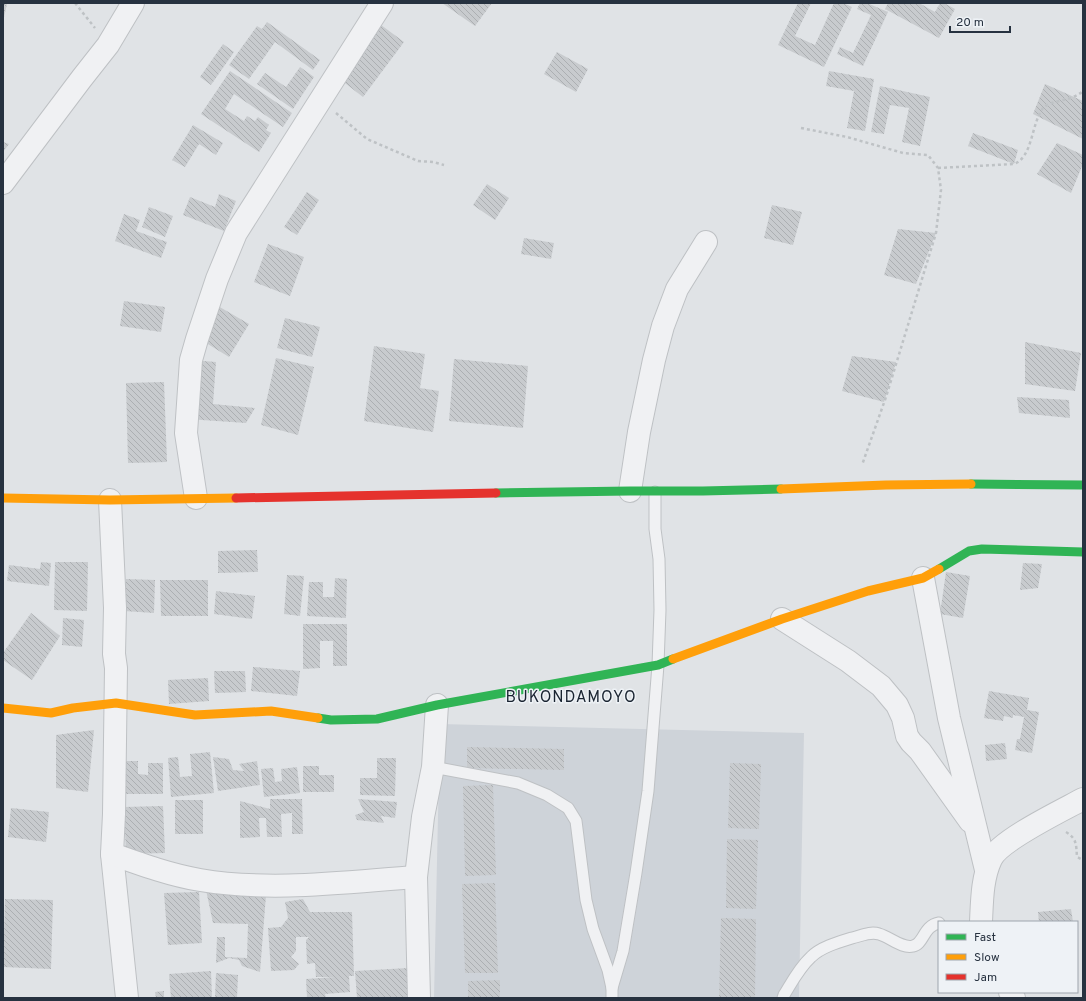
<svg xmlns="http://www.w3.org/2000/svg" width="1086" height="1001" font-family="Overpass,sans-serif">
	<style>
		.built { fill: #ced3d9 }
		.building { fill: url(#building-back-hatch) }
		.lines { fill: none; stroke-linecap: round; stroke-linejoin: round }
		.lane-casing { stroke: #bec1c4; stroke-width: 13 }
		.street-casing { stroke: #bec1c4; stroke-width: 24 }
		.path { stroke: #bec2c5; stroke-width: 2.5; stroke-dasharray: 3 3; stroke-linecap: butt }
		.lane { stroke: #f0f1f3; stroke-width: 11 }
		.street { stroke: #f0f1f3; stroke-width: 22 }
		.fast { stroke: #30b455; stroke-width: 9 }
		.slow { stroke: #ff9f0a; stroke-width: 9 }
		.jam { stroke: #e5322d; stroke-width: 9 }
		.labels { text-anchor: middle; dominant-baseline: central; stroke-width: 3; stroke-linejoin: round; paint-order: stroke }
		.quarter-label { font-size: 16px; letter-spacing: 1px; fill: #192330; stroke: #eef2f6 }
	</style>
	<defs>
		<pattern id="building-back-hatch" width="6" height="6" patternUnits="userSpaceOnUse"><rect width="6" height="6" fill="#c8cbce"/><path d="M-1 5l2 2M0 0l6 6M5-1l2 2" fill="none" stroke="#acafb2"/></pattern>
	</defs>
	<rect width="100%" height="100%" fill="#e0e3e6"/>
	<polygon class="built" points="440,724 804,733 799,998 434,998"/>
	<g class="building">
		<polygon points="3,3 7,4 4,17 3,17"/>
		<polygon points="442,3 492,3 475,26"/>
		<polygon points="798,3 811,3 795,36 815,45 834,3 843,3 852,7 824,67 778,45"/>
		<polygon points="860,3 867,3 888,12 863,66 837,54 840,47 853,53 871,15 857,9"/>
		<polygon points="888,3 919,3 935,12 940,3 944,3 955,9 939,38 885,9"/>
		<polygon points="267,22 320,60 313,70 275,42 249,79 229,65 257,26 262,29"/>
		<polygon points="381,25 404,42 363,97 341,80"/>
		<polygon points="223,44 234,52 211,85 200,77"/>
		<polygon points="557,52 588,69 576,92 544,74"/>
		<polygon points="300,67 314,77 293,109 257,84 265,73 286,87"/>
		<polygon points="230,71 292,113 283,127 234,94 225,109 244,121 247,116 255,121 258,117 269,125 266,130 271,133 259,152 201,114"/>
		<polygon points="829,71 874,79 865,131 847,128 854,91 826,86"/>
		<polygon points="1045,84 1083,101 1083,139 1033,114"/>
		<polygon points="880,86 930,97 920,146 902,142 909,108 890,105 884,134 871,132"/>
		<polygon points="193,125 223,143 216,155 199,144 185,167 172,160"/>
		<polygon points="973,133 1018,150 1014,164 968,146"/>
		<polygon points="3,142 9,144 3,152"/>
		<polygon points="1057,143 1083,155 1083,164 1071,193 1037,174"/>
		<polygon points="487,184 509,198 495,220 473,205"/>
		<polygon points="307,192 319,200 297,235 284,227"/>
		<polygon points="219,194 236,201 224,231 183,215 190,197 215,207"/>
		<polygon points="772,205 802,212 793,245 764,238"/>
		<polygon points="149,207 173,216 165,237 142,227"/>
		<polygon points="124,214 140,220 136,231 167,242 161,258 115,241"/>
		<polygon points="898,229 936,233 916,284 884,275"/>
		<polygon points="524,238 554,243 551,259 521,254"/>
		<polygon points="268,244 304,257 290,296 254,282"/>
		<polygon points="124,301 165,307 161,332 120,326"/>
		<polygon points="218,306 249,324 229,357 198,338"/>
		<polygon points="285,318 320,327 312,357 277,348"/>
		<polygon points="1025,342 1081,353 1075,391 1025,384"/>
		<polygon points="374,346 425,354 420,388 439,391 433,432 364,421"/>
		<polygon points="852,356 896,362 884,402 842,391"/>
		<polygon points="276,358 314,367 298,435 261,425"/>
		<polygon points="454,359 528,366 523,428 449,421"/>
		<polygon points="191,360 216,362 213,404 255,408 246,423 187,419"/>
		<polygon points="164,382 167,462 128,463 126,383"/>
		<polygon points="1017,397 1069,400 1070,418 1019,413"/>
		<polygon points="257,550 258,572 218,573 218,551"/>
		<polygon points="41,562 51,563 49,586 7,581 9,565 40,569"/>
		<polygon points="55,562 88,562 87,611 54,610"/>
		<polygon points="1023,563 1042,564 1038,588 1020,590"/>
		<polygon points="946,572 970,576 963,618 940,614"/>
		<polygon points="287,575 304,576 300,616 284,614"/>
		<polygon points="335,578 347,579 346,618 307,616 309,582 323,582 323,597 334,597"/>
		<polygon points="126,579 155,580 154,613 124,611"/>
		<polygon points="160,580 208,580 208,616 161,616"/>
		<polygon points="216,591 255,596 252,619 214,614"/>
		<polygon points="31,613 60,636 32,680 3,660 3,653"/>
		<polygon points="63,618 84,620 82,647 62,645"/>
		<polygon points="303,624 347,624 347,666 333,666 333,641 320,641 320,668 303,669"/>
		<polygon points="253,667 300,671 297,696 251,691"/>
		<polygon points="214,671 245,671 246,692 215,693"/>
		<polygon points="208,678 209,701 169,704 168,680"/>
		<polygon points="989,691 1029,698 1027,710 1039,712 1032,753 1015,750 1017,739 1020,739 1024,717 1013,715 1013,718 1004,716 1003,721 984,718"/>
		<polygon points="94,730 88,792 56,788 56,735"/>
		<polygon points="1005,743 1007,759 986,761 985,745"/>
		<polygon points="467,747 564,749 564,770 467,768"/>
		<polygon points="210,752 214,793 171,797 168,758 178,757 180,777 192,776 190,754"/>
		<polygon points="213,757 229,759 233,770 244,771 239,764 257,761 260,785 218,791"/>
		<polygon points="377,758 396,758 395,796 360,795 360,778 377,778"/>
		<polygon points="122,761 138,761 138,774 148,775 148,763 163,763 163,794 122,794"/>
		<polygon points="730,763 761,764 759,829 728,828"/>
		<polygon points="303,766 319,766 319,775 334,775 334,792 303,792"/>
		<polygon points="297,767 300,793 264,797 261,769 273,768 275,782 282,781 281,769"/>
		<polygon points="493,785 496,875 465,876 463,786"/>
		<polygon points="270,799 302,799 303,834 292,834 292,813 281,814 282,837 267,837 266,818 259,818 260,837 240,838 240,801 270,809"/>
		<polygon points="358,799 397,802 395,818 381,816 384,823 357,820 355,815 364,812"/>
		<rect x="175" y="800" width="28" height="34"/>
		<polygon points="163,806 165,853 126,854 124,807"/>
		<polygon points="11,808 49,812 46,842 8,837"/>
		<polygon points="727,839 758,840 756,909 726,908"/>
		<polygon points="495,883 498,973 465,973 462,884"/>
		<polygon points="206,890 266,895 260,972 242,966 239,960 229,958 216,963 217,937 225,937 225,957 247,958 248,924 213,923"/>
		<polygon points="199,892 202,943 168,945 164,893"/>
		<polygon points="5,899 53,900 51,969 3,967"/>
		<polygon points="303,899 310,912 352,912 354,976 349,976 350,992 325,994 326,998 307,998 306,979 335,977 316,977 315,963 307,964 306,940 309,937 296,937 296,951 291,957 299,964 294,970 271,971 268,928 281,927 288,918 285,902"/>
		<polygon points="1071,909 1073,922 1039,922 1038,912"/>
		<polygon points="721,918 756,919 755,998 719,998"/>
		<polygon points="408,968 409,998 357,998 355,971"/>
		<polygon points="211,971 212,998 171,998 169,974"/>
		<polygon points="216,973 238,975 237,998 215,998"/>
		<polygon points="500,980 500,998 468,998 468,981"/>
		<polygon points="164,991 164,998 156,998 155,992"/>
	</g>
	<g class="lines">
		<defs>
			<g id="lane">
				<polyline points="433,767 518,783 547,795 568,808 576,821 586,900 593,929 608,970 612,988 612,998"/>
				<polyline points="612,988 623,951 636,873 648,791 658,665 660,610 659,559 655,529 655,492"/>
				<path d="M783 998 784 995C792 982 799 968 811 957 821 947 839 942 852 938 861 936 870 931 879 934 890 937 902 949 913 946 924 944 923 926 939 923"/>
			</g>
			<g id="street">
				<polyline points="3,183 82,78 108,45 133,3"/>
				<polyline points="630,491 639,432 654,360 663,326 677,289 706,242"/>
				<polyline points="196,498 186,433 191,360 197,339 217,279 236,233 382,3"/>
				<polyline points="110,500 115,608 114,654 116,668 114,814 112,854 127,998"/>
				<polyline points="923,578 949,718 986,870"/>
				<polyline points="782,619 848,661 881,686 897,705 903,718 907,736 911,742 920,751 970,821"/>
				<path d="M112 854C140 864 170 875 200 880 271 892 345 882 416 877"/>
				<path d="M981 922C982 901 982 878 991 859 1000 840 1063 810 1083 799"/>
				<polyline points="1010,992 1014,998"/>
				<polyline points="419,998 416,877 423,817 433,767 437,705"/>
			</g>
		</defs>
		<use href="#lane" class="lane-casing"/>
		<use href="#street" class="street-casing"/>
		<g class="path">
			<polyline points="75,3 95,28"/>
			<polyline points="336,113 367,139 418,161 433,162 444,165"/>
			<polyline points="801,128 847,137 903,153 928,155 938,168 941,190 936,233 886,397 862,465"/>
			<path d="M938 168 1014 164C1033 157 1031 124 1043 108 1050 100 1071 102 1083 91"/>
			<path d="M1066 832C1077 839 1076 844 1077 857L1083 860"/>
		</g>
		<use href="#lane" class="lane"/>
		<use href="#street" class="street"/>
		<g class="fast">
			<polyline points="971,484 1083,485"/>
			<polyline points="496,493 630,491 703,491 781,489"/>
			<polyline points="939,569 969,551 982,549 1083,552"/>
			<polyline points="318,718 331,720 377,719 437,705 658,665 673,659"/>
		</g>
		<g class="slow">
			<polyline points="781,489 886,485 971,484"/>
			<polyline points="3,498 110,500 236,498"/>
			<polyline points="673,659 782,619 868,591 923,578 939,569"/>
			<polyline points="3,708 51,713 73,708 116,703 195,715 271,711 318,718"/>
		</g>
		<polyline class="jam" points="236,498 496,493"/>
	</g>
	<g class="labels">
		<g class="quarter-label">
			<text x="571" y="698">BUKONDAMOYO</text>
		</g>
	</g>
	<rect width="1086" height="1001" fill="none" stroke="#273240" stroke-width="8"/>
	<rect x="938" y="921" width="140" height="72" fill="#eef2f6" stroke="#9ea5ad"/>
	<rect x="946" y="934" width="20" height="6" fill="#30b455" stroke="#9ea5ad"/>
	<text x="974" y="941" font-size="12" fill="#273240">Fast</text>
	<rect x="946" y="954" width="20" height="6" fill="#ff9f0a" stroke="#9ea5ad"/>
	<text x="974" y="961" font-size="12" fill="#273240">Slow</text>
	<rect x="946" y="974" width="20" height="6" fill="#e5322d" stroke="#9ea5ad"/>
	<text x="974" y="981" font-size="12" fill="#273240">Jam</text>
	<path d="M950 26v6h60v-6" fill="none" stroke="#273240" stroke-width="2"/>
	<text x="956" y="26" font-size="12" fill="#273240" stroke="#eef2f6" stroke-width="3" paint-order="stroke">20 m</text>
</svg>
